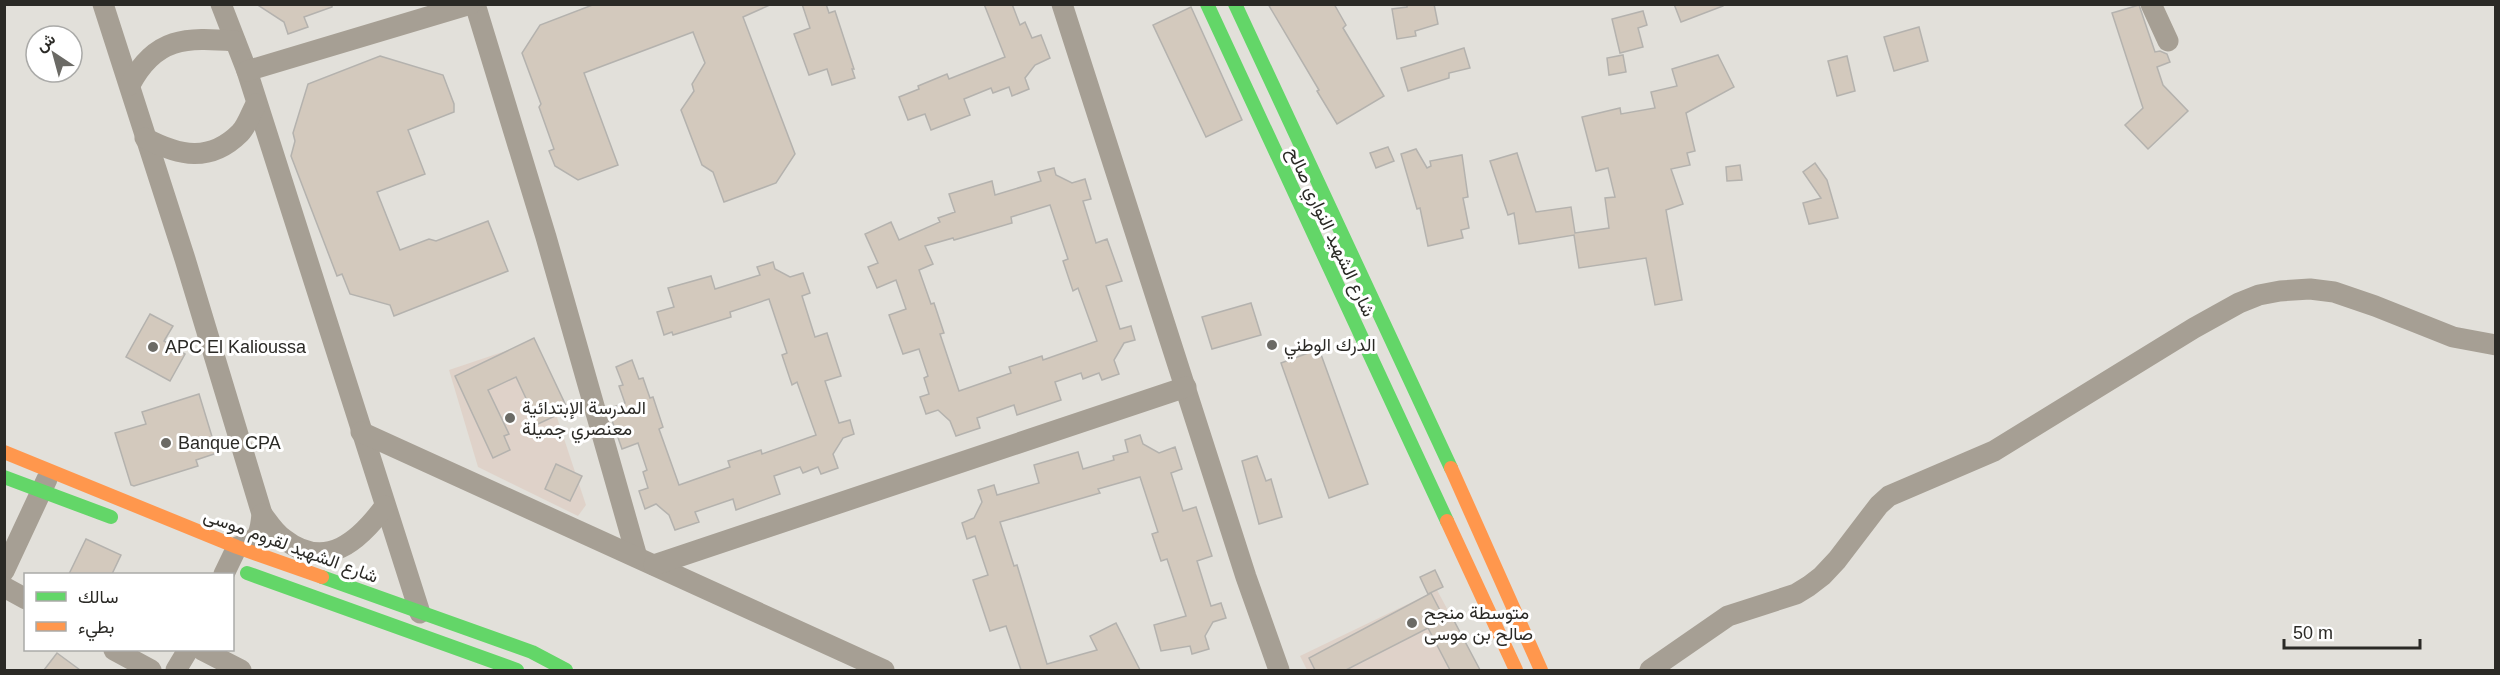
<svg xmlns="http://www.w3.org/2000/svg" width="2500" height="675" font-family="Arial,Vazirmatn,sans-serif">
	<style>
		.education { fill: #dfd2c9 }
		.building { fill: #d3c9bd; stroke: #b4b2ae; stroke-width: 1.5; fill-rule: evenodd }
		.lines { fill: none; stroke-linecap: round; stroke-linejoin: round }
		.street { stroke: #a69f94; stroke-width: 21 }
		.fast { stroke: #63d668; stroke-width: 14 }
		.slow { stroke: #ff974d; stroke-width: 14 }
		.poi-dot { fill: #6b6a65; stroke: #fff; stroke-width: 2 }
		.labels { text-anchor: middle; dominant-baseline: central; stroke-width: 6; stroke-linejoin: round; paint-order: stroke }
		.street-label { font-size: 18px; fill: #2b2a26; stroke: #fff }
		.poi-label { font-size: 18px; fill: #2b2a26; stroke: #fff; text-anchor: start }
	</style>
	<rect width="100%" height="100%" fill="#e2e0da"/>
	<g class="education">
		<polygon points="532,342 586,505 578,516 478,467 449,370"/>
		<polygon points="1437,590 1480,670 1307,670 1300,656"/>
	</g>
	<g class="building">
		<polygon points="256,4 332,4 332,7 304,17 308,27 288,34 284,22"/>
		<polygon points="595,4 772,4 743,17 795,154 776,183 724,202 713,172 702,165 681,110 694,91 692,84 705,63 693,32 584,73 618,165 578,180 555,166 549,151 554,149 539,107 541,104 522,53 540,25"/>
		<polygon points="802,4 826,4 829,13 835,11 854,69 852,69 855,78 832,85 827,69 809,75 794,34 810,28"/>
		<polygon points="984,4 1012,4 1020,25 1025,22 1032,38 1041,35 1050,58 1035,65 1025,78 1029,89 1012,96 1009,87 993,93 991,88 964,99 970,115 931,130 925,114 908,120 899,97 919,89 918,86 947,74 949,79 1005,57"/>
		<polygon points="1268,4 1334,4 1346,25 1343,28 1384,96 1337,124 1317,91 1319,90"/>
		<polygon points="1407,4 1434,4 1438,24 1415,31 1416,36 1397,39 1392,9 1407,7"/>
		<polygon points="1674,4 1723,4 1723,6 1681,22"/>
		<polygon points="2139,5 2155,52 2160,51 2167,54 2170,62 2157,67 2163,85 2188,111 2148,149 2125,125 2143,108 2112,13"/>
		<polygon points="1191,7 1242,120 1206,137 1153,25"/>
		<polygon points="1643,11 1647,25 1638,28 1643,47 1620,53 1612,19"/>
		<polygon points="1919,27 1928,61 1894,71 1884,37"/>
		<polygon points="1464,48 1470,68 1449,73 1449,78 1408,91 1401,68"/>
		<polygon points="1623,55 1626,72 1609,75 1607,58"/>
		<polygon points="1718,55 1734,87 1686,113 1695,151 1687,153 1690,165 1671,169 1683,204 1666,210 1682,300 1655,305 1646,258 1579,268 1574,235 1519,244 1514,213 1508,215 1490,161 1517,153 1536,212 1571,207 1575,233 1609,228 1605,198 1615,197 1608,168 1596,171 1582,117 1620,108 1621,114 1655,108 1651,92 1677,86 1672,69"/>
		<polygon points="380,56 443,75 454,104 454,112 408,130 425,174 377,192 400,250 429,239 436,241 488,221 508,271 394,316 390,305 350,294 342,274 337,276 291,156 295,141 293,133 308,84"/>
		<polygon points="1847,56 1855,91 1837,96 1828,61"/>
		<polygon points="1388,147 1394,161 1376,168 1370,153"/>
		<polygon points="1416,149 1427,168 1431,166 1430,161 1462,155 1468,197 1463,198 1469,228 1461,230 1463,238 1428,246 1420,208 1417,209 1401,154"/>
		<polygon points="1815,163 1827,180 1838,218 1809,224 1803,203 1821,198 1803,172"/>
		<polygon points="1740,165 1742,180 1727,181 1726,167"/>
		<path d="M1054 168 1056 175 1072 183 1085 179 1091 199 1083 201 1096 243 1107 239 1122 281 1106 286 1120 329 1131 326 1135 340 1124 343 1114 360 1119 374 1102 380 1099 373 1083 379 1081 373 1055 382 1061 400 1017 415 1014 405 977 418 980 428 956 436 950 421 938 410 926 414 920 397 929 394 924 378 928 376 919 349 903 354 889 315 906 309 896 280 877 288 868 267 878 263 865 234 891 222 899 240 940 222 938 218 955 212 949 194 992 181 995 195 1041 181 1038 172ZM1050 205 1068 259 1063 261 1073 291 1078 288 1097 341 1043 360 1042 356 1009 367 1011 373 959 391 940 334 944 333 934 303 931 304 919 270 933 264 925 246 953 238 954 240 1012 223 1011 217Z"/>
		<polygon points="773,262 775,269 790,277 803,273 810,293 802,296 815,337 827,333 841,376 825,381 839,423 850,420 854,434 843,438 833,454 838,468 821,474 818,467 803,473 800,467 774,476 780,494 736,510 733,499 695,512 699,522 675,530 669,515 656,504 645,509 639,491 648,488 643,472 647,470 638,443 622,449 608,409 625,403 619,386 623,385 616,367 632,360 639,379 643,378 650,398 653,397 663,427 659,429 679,485 730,467 728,461 761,450 762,454 816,435 797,382 792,385 782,355 787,353 769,299 730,312 731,317 673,335 672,332 664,335 657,312 674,307 668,288 711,276 715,289 760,275 757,267"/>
		<polygon points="1251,303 1261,335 1212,349 1202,317"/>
		<polygon points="150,314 173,326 164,341 185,354 170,381 126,357"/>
		<polygon points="534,338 568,410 538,424 516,377 488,390 509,434 504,436 510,450 493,458 455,376"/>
		<polygon points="1319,349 1368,484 1329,498 1281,363"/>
		<polygon points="199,394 217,453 196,460 198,466 134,486 131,485 115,433 146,424 142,412"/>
		<polygon points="1140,435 1143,444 1159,453 1175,447 1182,469 1171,473 1183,511 1196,507 1212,556 1197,561 1211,606 1221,603 1226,618 1213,622 1205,636 1209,649 1192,654 1190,646 1161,651 1154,625 1186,616 1167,559 1161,561 1152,534 1158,532 1140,477 1098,489 1100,493 1000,522 1014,566 1017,565 1047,664 1097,650 1090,636 1116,623 1140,670 1021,670 1006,626 990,631 973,580 988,575 975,536 967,539 962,523 974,518 982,502 978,490 994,485 997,495 1039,483 1034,465 1078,452 1083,469 1114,460 1113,456 1128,452 1125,440"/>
		<polygon points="1257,456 1266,481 1271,479 1282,517 1259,524 1242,461"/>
		<polygon points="556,464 582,476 570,501 545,489"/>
		<polygon points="86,539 121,555 112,574 69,574"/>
		<polygon points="1435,570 1443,587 1428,594 1420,577"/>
		<polygon points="1431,593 1445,620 1452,617 1480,670 1450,670 1428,628 1346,670 1315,670 1309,658"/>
		<polygon points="57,653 80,670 44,670"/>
	</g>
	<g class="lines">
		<g class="street">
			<path d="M103 4 185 259 262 514C260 536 258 540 237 547L224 574"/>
			<polyline points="221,4 247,71 420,613"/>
			<polyline points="475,4 546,237 637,557"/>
			<polyline points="1062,4 1246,577 1279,670"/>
			<polyline points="2151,4 2168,41"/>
			<polyline points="247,71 471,4"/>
			<path d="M130 85C155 37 186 37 235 41"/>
			<path d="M145 138C179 156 210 163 240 133 247 126 251 113 256 104"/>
			<polyline points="361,432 884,670"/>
			<path d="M262 514C268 522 275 533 284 539 326 572 360 540 385 506"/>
			<polyline points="654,565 1186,387"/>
			<polyline points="4,571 47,479"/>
			<polyline points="4,587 26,599"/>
			<polyline points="114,650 151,670"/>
			<polyline points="202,650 241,670"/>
			<polyline points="176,670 188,650"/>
			<polyline points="1650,670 1728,616 1796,594 1809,586 1822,576 1837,560 1879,505 1889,496 1994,451 2194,328 2239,303 2259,295 2280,291 2310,289 2334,292 2375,306 2453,337 2496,345"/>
		</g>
		<g class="fast">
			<polyline points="1207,4 1447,521"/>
			<polyline points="1235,4 1451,468"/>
			<polyline points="4,477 111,517"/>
			<polyline points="247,573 517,670"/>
			<polyline points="322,577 532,652 566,670"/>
		</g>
		<g class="slow">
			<polyline points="4,452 237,547 322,577"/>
			<polyline points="1451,468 1541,670"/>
			<polyline points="1447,521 1516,670"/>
		</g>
	</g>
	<g class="poi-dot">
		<circle cx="1272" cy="345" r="6"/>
		<circle cx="153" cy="347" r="6"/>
		<circle cx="510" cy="418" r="6"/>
		<circle cx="166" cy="443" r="6"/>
		<circle cx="1412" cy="623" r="6"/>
	</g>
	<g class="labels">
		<g class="street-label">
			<text transform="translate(1331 232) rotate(65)">شارع الشهيد النواري صالح</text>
			<text transform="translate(291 546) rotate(20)">شارع الشهيد لقروم موسى</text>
		</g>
		<g class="poi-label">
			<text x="1284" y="345">الدرك الوطني</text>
			<text x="165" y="347">APC El Kalioussa</text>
			<text x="522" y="408">المدرسة الإبتدائية<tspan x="522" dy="21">معنصري جميلة</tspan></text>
			<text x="178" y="443">Banque CPA</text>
			<text x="1424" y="613">متوسطة منجح<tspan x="1424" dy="21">صالح بن موسى</tspan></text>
		</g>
	</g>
	<rect width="2500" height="675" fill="none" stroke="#2b2a26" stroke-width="12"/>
	<rect x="24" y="573" width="210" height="78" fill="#ffffff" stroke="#aaaaa8" stroke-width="1.5"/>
	<rect x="36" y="592" width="30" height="9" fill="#63d668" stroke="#aaaaa8" stroke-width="1.5"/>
	<text x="78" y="603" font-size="18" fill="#2b2a26">سالك</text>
	<rect x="36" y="622" width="30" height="9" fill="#ff974d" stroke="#aaaaa8" stroke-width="1.5"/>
	<text x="78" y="633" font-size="18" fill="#2b2a26">بطيء</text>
	<g transform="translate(54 54) rotate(324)"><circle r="28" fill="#ffffff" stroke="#aaaaa8" stroke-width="1.5"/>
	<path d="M0-4.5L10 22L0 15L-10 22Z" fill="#6b6a65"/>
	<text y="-9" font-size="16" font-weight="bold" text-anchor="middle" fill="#2b2a26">ش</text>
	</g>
	<path d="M2284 639v9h136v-9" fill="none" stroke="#2b2a26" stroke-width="3"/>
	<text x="2293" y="639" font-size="18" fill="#2b2a26" stroke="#ffffff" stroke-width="4.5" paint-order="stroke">50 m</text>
</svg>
